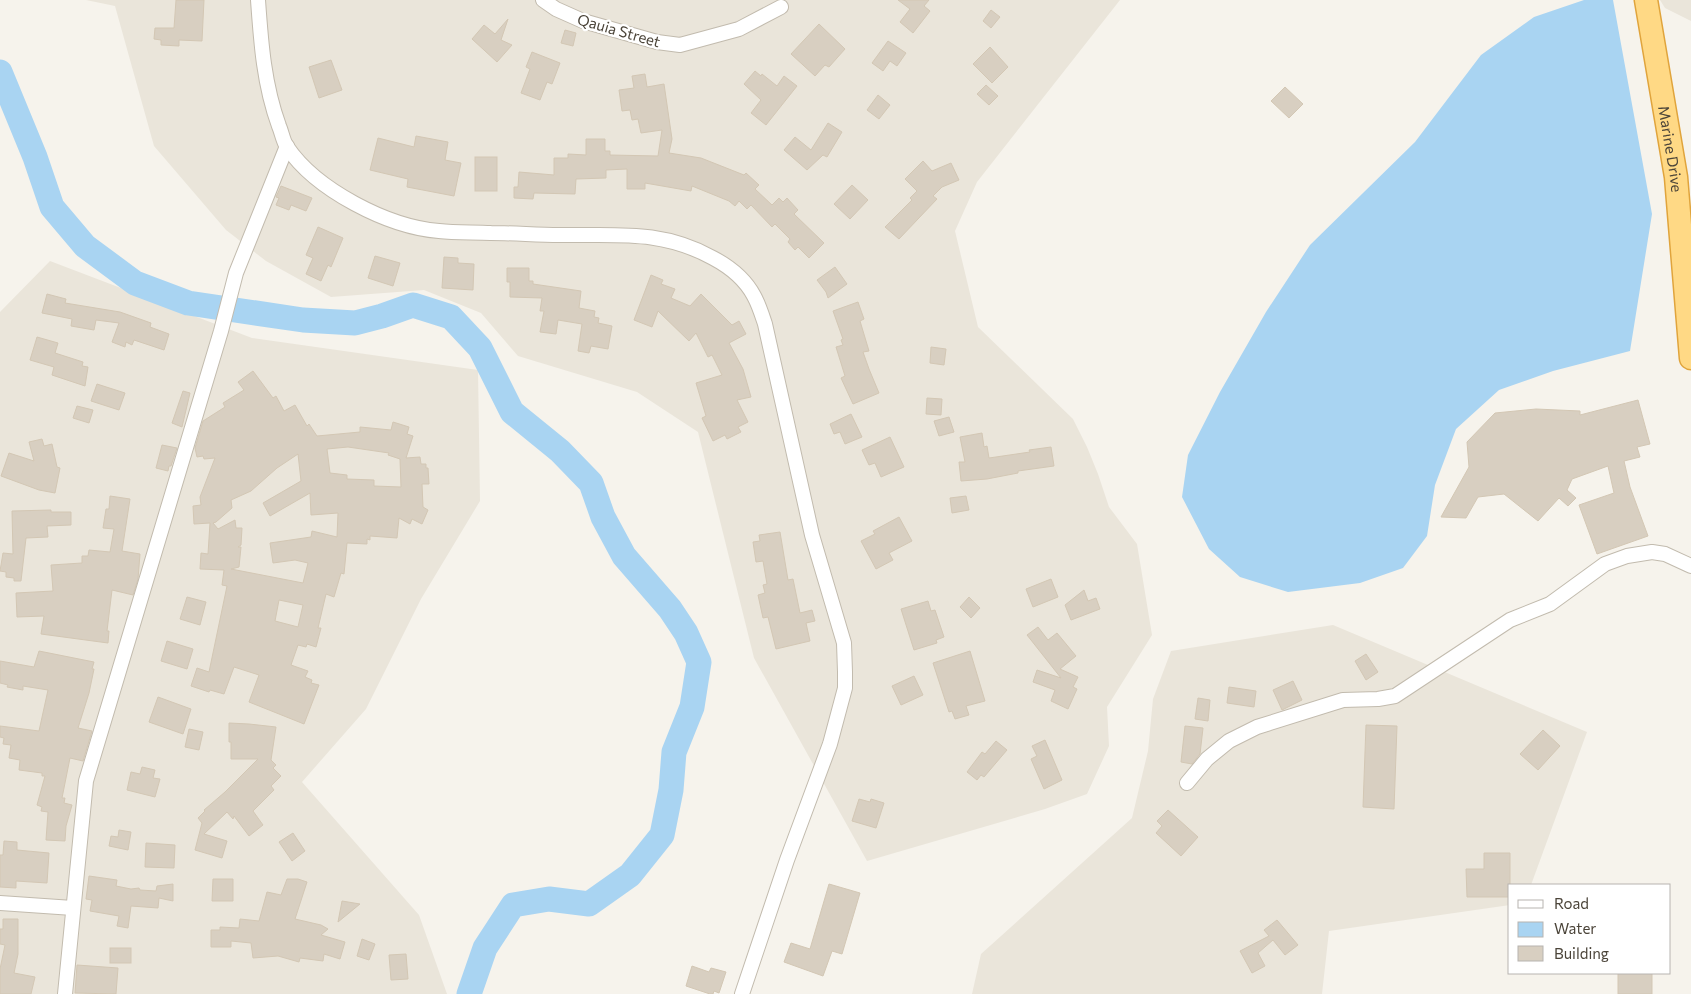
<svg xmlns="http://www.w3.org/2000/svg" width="1691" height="994" font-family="Commissioner,sans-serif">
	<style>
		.residential { fill: #eae5da }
		.water { fill: #a9d4f2 }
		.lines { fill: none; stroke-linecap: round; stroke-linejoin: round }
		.river { stroke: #a9d4f2; stroke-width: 25 }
		.building { fill: #d8cfc1; stroke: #d3c7b4; fill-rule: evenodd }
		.minor-casing { stroke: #c2bbae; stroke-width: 16 }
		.trunk-casing { stroke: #e0a43c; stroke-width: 25 }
		.minor { stroke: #fff; stroke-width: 14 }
		.trunk { stroke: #ffd985; stroke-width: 22 }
		.labels { text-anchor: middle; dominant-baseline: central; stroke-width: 4.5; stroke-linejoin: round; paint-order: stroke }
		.street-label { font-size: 15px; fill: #4b4439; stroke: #fff }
	</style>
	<rect width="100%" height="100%" fill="#f6f3ec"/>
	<g class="residential">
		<polygon points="86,0 1120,0 977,182 955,231 978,327 1073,419 1087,447 1098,474 1109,507 1137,544 1152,635 1107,707 1109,746 1087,794 1045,809 867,861 754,658 698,432 637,392 518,356 481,313 424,290 331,297 266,261 226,230 154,146 115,6"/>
		<polygon points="1660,0 1691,0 1691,21 1665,8"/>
		<polygon points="50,261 252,338 478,370 480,501 421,599 366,709 302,782 419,915 447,994 0,994 0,312"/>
		<polygon points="1333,625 1587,732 1531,885 1510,885 1510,905 1329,931 1322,994 972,994 981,954 1132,818 1148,751 1153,699 1171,651"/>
	</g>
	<polygon class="water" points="1584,0 1613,0 1652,214 1630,351 1553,371 1499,390 1456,429 1435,485 1427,536 1403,568 1360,583 1288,592 1240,577 1209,549 1182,497 1188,455 1220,392 1266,312 1310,245 1415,142 1481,55 1534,17"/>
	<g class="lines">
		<polyline class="river" points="0,72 35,157 52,207 85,246 135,283 188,303 303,320 355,323 382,316 413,305 451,317 480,348 512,412 560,451 591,483 603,517 624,556 670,609 686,633 699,662 692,707 674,752 671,790 662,835 630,875 589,904 549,899 513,905 485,948 469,994"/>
	</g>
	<g class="building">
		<polygon points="176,0 204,0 202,41 179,40 179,46 161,45 161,40 154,39 155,28 174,28"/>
		<polygon points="898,0 929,0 924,6 930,11 913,33 900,22 910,9"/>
		<polygon points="991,10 1000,17 991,28 983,21"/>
		<polygon points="508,19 501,40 512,45 497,62 472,39 484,25 495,34"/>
		<polygon points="819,24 845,49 829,67 825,65 815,76 791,54"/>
		<polygon points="565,30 576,33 573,46 561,43"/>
		<polygon points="888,41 906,53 897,66 890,61 883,71 872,63"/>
		<polygon points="990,47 1008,67 992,83 973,64"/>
		<polygon points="532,52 560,63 552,84 547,82 540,100 521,93 530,69 526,67"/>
		<polygon points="331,60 342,90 319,98 309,67"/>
		<polygon points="755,71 761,76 762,74 777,86 784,76 797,86 766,125 751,113 761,100 744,84"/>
		<polygon points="645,74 647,87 664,84 672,139 669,153 701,158 744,175 746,173 759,185 755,189 772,205 779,198 783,202 787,198 798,210 794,214 824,243 809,258 798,247 795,250 788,242 790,239 775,224 772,227 751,205 747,209 739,201 735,206 729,201 692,186 691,191 645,183 645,189 627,189 627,169 606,170 606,178 576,179 575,194 534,193 533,199 514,198 514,187 518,187 519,172 554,175 554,158 568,158 568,154 586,155 586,139 605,139 605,151 610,151 610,155 658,156 662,130 641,133 638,119 632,120 630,110 622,111 619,90 634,88 632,76"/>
		<polygon points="986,85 998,96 989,105 977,94"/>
		<polygon points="1285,87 1303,104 1289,118 1271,101"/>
		<polygon points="878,95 890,105 879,119 867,110"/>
		<polygon points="828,123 842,132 827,157 823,155 807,170 784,150 795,137 811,150"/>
		<polygon points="416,136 448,142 445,160 461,163 454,196 407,187 408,179 370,170 378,138 414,147"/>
		<rect x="475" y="157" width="22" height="34"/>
		<polygon points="923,161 932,171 951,163 959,180 942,187 933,196 937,199 899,239 885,227 912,200 910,198 917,191 905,179"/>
		<polygon points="852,185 868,200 850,219 834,204"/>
		<polygon points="281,186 312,198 306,211 291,205 289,210 276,205 279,198 276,197"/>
		<polygon points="318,227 343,238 331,267 328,265 321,281 306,274 313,258 306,255"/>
		<polygon points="375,256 400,263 393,286 368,278"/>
		<polygon points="444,257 458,258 458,263 474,264 473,290 442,288"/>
		<polygon points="835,267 847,284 828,298 826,292 817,280"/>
		<polygon points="507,268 529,268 529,281 533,281 533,284 581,291 579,308 595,311 594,317 599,318 598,323 612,326 608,349 591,346 589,353 578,351 582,324 558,320 556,334 540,332 544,311 540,311 542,298 510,297 510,282 507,282"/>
		<polygon points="651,275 663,280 661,284 675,289 671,298 690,306 701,294 732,325 739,321 746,334 729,343 743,369 751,397 737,400 748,422 738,427 741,432 727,439 725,435 713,441 702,418 706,416 696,383 722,375 712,355 708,357 696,333 689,341 658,311 652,327 634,320"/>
		<polygon points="47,294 66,299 65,303 120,312 151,323 150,327 169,334 164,350 134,340 132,345 126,342 125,347 112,342 119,323 96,320 94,330 71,326 72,319 42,313"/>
		<polygon points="858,302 864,319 860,321 869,351 863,352 869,369 879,393 853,404 841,378 845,376 836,347 843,345 841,340 843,339 833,311"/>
		<polygon points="37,337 58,343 55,353 83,362 82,366 88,367 85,386 52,375 54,367 30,360"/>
		<polygon points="931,347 946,349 944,365 930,363"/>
		<path d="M253 371 273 398 276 396 284 411 295 405 307 426 309 424 317 436 360 432V427L391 430 393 422 409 427 407 434 413 436 406 458 420 457 421 464H426V468H428L429 484H422L423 507 428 510 422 524 412 519 410 524 399 518 397 538 370 536V540L367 539V544L347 543 344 574 341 573 334 597 326 594 318 628H321L316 647 307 644 306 647 298 645 291 665 308 671 305 677 312 680 311 683 319 685 304 724 249 702 259 675 234 667 224 694 210 690 209 692 191 686 197 668 209 672 227 586 222 585 224 570 200 569 201 553 208 554 210 523 194 524 193 506 201 505 200 497 215 458 204 459 203 456 197 457 195 448 203 421 225 407 223 403 244 390 238 382ZM348 447 389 453 388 455 400 459 401 487 374 486V480L347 479V475L330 473 327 449ZM298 454 301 481 263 503 270 516 310 493 311 515 338 513 337 537 312 531 311 537 270 543 273 563 295 560 308 563 303 583 231 569 239 567 241 547H238L241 545 242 528H236L235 520 218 529 213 523 216 522 232 508 231 500 251 491 277 468ZM279 600 303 605 298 627 275 621Z"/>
		<polygon points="97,384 125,393 119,410 91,401"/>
		<polygon points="183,391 190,393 182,427 172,423"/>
		<polygon points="927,398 942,399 941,415 926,414"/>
		<polygon points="1638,400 1650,444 1637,447 1640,457 1624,461 1630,487 1648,536 1597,554 1579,505 1614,493 1608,466 1572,479 1567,490 1576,498 1568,506 1559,498 1538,521 1504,494 1478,497 1466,518 1441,517 1469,467 1467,442 1495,413 1536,409 1580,411 1580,415"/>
		<polygon points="77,406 93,410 89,423 73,418"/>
		<polygon points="851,414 862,437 845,444 840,432 834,434 830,424"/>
		<polygon points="949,417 954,432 939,436 934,421"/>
		<polygon points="982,433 984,447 987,446 989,458 1030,452 1029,450 1051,447 1054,466 1018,471 1018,473 987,479 961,481 959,462 965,462 960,437"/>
		<polygon points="890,437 904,467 881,477 875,463 869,465 862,450"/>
		<polygon points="42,439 44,446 52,444 57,467 60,468 55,493 39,490 1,476 9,453 34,461 29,442"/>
		<polygon points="162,445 177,448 171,466 169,466 168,471 156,468"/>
		<polygon points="110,496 130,499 122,551 140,554 138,579 133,595 112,590 107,631 109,631 108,643 41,634 44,616 17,617 16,593 53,591 51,565 82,563 82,556 88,556 89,550 110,552 114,529 103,528 106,509 109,509"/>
		<polygon points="966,496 969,510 952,513 950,498"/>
		<polygon points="51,510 51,512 71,512 71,525 47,526 48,537 26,538 21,581 14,581 14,578 6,577 6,572 0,571 3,553 13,554 12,511"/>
		<polygon points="899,517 912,541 889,553 893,560 876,569 861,541 875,534 873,531"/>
		<polygon points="780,532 788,580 793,579 800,613 812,610 815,621 806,623 810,641 776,649 768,617 763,618 758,595 765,593 763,585 767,584 763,561 756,562 753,542 760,541 759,535"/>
		<polygon points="1051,579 1058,597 1033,607 1026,589"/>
		<polygon points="1084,590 1088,601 1096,598 1100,609 1071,620 1065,605"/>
		<polygon points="187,597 206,602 200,625 180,619"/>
		<polygon points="969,597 980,608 971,618 960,607"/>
		<polygon points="928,601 931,611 935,610 944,637 936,640 937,643 914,650 901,609"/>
		<polygon points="1038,627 1048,640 1057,633 1076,656 1060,669 1078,677 1073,687 1077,689 1068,709 1051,701 1055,690 1033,682 1037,670 1061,678 1027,635"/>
		<polygon points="167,641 193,649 187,669 161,661"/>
		<polygon points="39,651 94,662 92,669 94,669 89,693 78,728 92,731 83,761 70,758 62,798 65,798 64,803 72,805 66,826 65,841 46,840 48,812 41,811 42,807 37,805 45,776 42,776 42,773 19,770 20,760 9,758 11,745 3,744 4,738 0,737 0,726 39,731 48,690 23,686 23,690 7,687 8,685 0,683 0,661 34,667"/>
		<polygon points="970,651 985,701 966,706 969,715 955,719 952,711 949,712 933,663"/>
		<polygon points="1366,654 1378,672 1366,680 1355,661"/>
		<polygon points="914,676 923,695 901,705 892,686"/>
		<polygon points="1293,681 1302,700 1282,710 1273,690"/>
		<polygon points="1229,687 1256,691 1254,707 1227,703"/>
		<polygon points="158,697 191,709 183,734 149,722"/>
		<polygon points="1198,698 1210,700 1208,721 1195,719"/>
		<polygon points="229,723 249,724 276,727 271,760 276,765 273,768 281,776 271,786 274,790 253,811 263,825 249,836 234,816 233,819 227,812 204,834 227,841 222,858 195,850 202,823 198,818 205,811 204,810 225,792 258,759 231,759 231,742 229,742"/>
		<polygon points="1366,725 1397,726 1394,809 1363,807"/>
		<polygon points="1185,726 1203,728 1200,754 1192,764 1181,762"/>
		<polygon points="189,729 203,732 199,750 185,747"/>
		<polygon points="1543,730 1560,746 1538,770 1520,754"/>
		<polygon points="1045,740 1062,780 1044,789 1031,759 1037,756 1032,746"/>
		<polygon points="996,741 1007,750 984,777 981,775 977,780 967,772 982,752 985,754"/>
		<polygon points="142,767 155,770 153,778 160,779 155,797 127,790 131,772 140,774"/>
		<polygon points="859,799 870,802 871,799 884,803 876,828 852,821"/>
		<polygon points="1168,810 1198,837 1181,856 1156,833 1162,826 1157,821"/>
		<polygon points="119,830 131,832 128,850 109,846 111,836 118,837"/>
		<polygon points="293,833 305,851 292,861 279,842"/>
		<polygon points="4,841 17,842 17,850 49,853 47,883 16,881 16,888 0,887 0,855 3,855"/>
		<polygon points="146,843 175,845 174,868 145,867"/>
		<polygon points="1484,853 1510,853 1510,897 1467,897 1466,869 1484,869"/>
		<polygon points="89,876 117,880 116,886 131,889 139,888 140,890 156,891 157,886 173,884 173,901 159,898 158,908 131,906 128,928 117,926 119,916 90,911 92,900 86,899"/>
		<polygon points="213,879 233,879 233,901 212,901"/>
		<polygon points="287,879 298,879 307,882 295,919 321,925 328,929 321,935 345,942 340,959 324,954 323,961 300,958 299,962 278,956 253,958 251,943 231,941 231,947 211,947 211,930 220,930 220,927 239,928 240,919 259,921 267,892 281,895"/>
		<polygon points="829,884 860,893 842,954 832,951 823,976 784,962 791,943 810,949"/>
		<polygon points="342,901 360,904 338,922"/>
		<polygon points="3,919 18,919 18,954 14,973 35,977 31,994 0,994 0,969 5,945 0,944 0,929 3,929"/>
		<polygon points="1277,920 1298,945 1285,955 1273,940 1258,953 1265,966 1252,973 1240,951 1269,936 1264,930"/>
		<polygon points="362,939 375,944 369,960 357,956"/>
		<rect x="110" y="948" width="21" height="15"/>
		<polygon points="406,954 408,979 391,980 389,955"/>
		<polygon points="77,965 118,968 116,994 75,993"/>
		<polygon points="692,966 709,972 711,968 726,972 719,993 714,991 713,994 710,994 686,986"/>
		<rect x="1618" y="973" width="34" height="21"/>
	</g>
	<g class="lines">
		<defs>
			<g id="minor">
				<path d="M258 0C261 43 264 85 279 126 282 133 283 141 287 147 316 190 388 227 439 231 456 233 474 232 491 233 514 233 537 235 559 235 616 236 661 229 713 258 730 267 745 279 754 296 759 305 762 315 765 324L812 535 844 643 845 672V688L830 744 787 860 742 994"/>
				<polyline points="543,0 556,9 583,21 657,42 680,45 739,29 781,7"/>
				<polyline points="1187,783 1207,759 1229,741 1257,727 1343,700 1378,699 1395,696 1510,620 1550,604 1605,564 1627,556 1652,552 1665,554 1691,566"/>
				<polyline points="0,903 73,908"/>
				<polyline points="65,994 86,781 221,331 236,273 287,146"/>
			</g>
			<g id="trunk">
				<path id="s1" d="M1646 0 1676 177 1691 358"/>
			</g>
		</defs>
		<use href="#minor" class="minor-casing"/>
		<use href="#trunk" class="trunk-casing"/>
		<use href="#minor" class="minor"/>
		<use href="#trunk" class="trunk"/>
	</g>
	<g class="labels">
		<g class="street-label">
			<text transform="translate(619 30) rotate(16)">Qauia Street</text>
			<text stroke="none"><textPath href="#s1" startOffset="151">Marine Drive</textPath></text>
		</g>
	</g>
	<rect x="1508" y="884" width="162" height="90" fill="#ffffff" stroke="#b7b4b0"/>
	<rect x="1518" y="900" width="25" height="8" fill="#ffffff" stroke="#b7b4b0"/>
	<text x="1554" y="909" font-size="15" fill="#4b4439">Road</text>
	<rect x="1518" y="922" width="25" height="15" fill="#a9d4f2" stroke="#b7b4b0"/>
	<text x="1554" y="934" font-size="15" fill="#4b4439">Water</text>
	<rect x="1518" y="946" width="25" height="15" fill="#d8cfc1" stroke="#b7b4b0"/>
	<text x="1554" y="959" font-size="15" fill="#4b4439">Building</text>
</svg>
